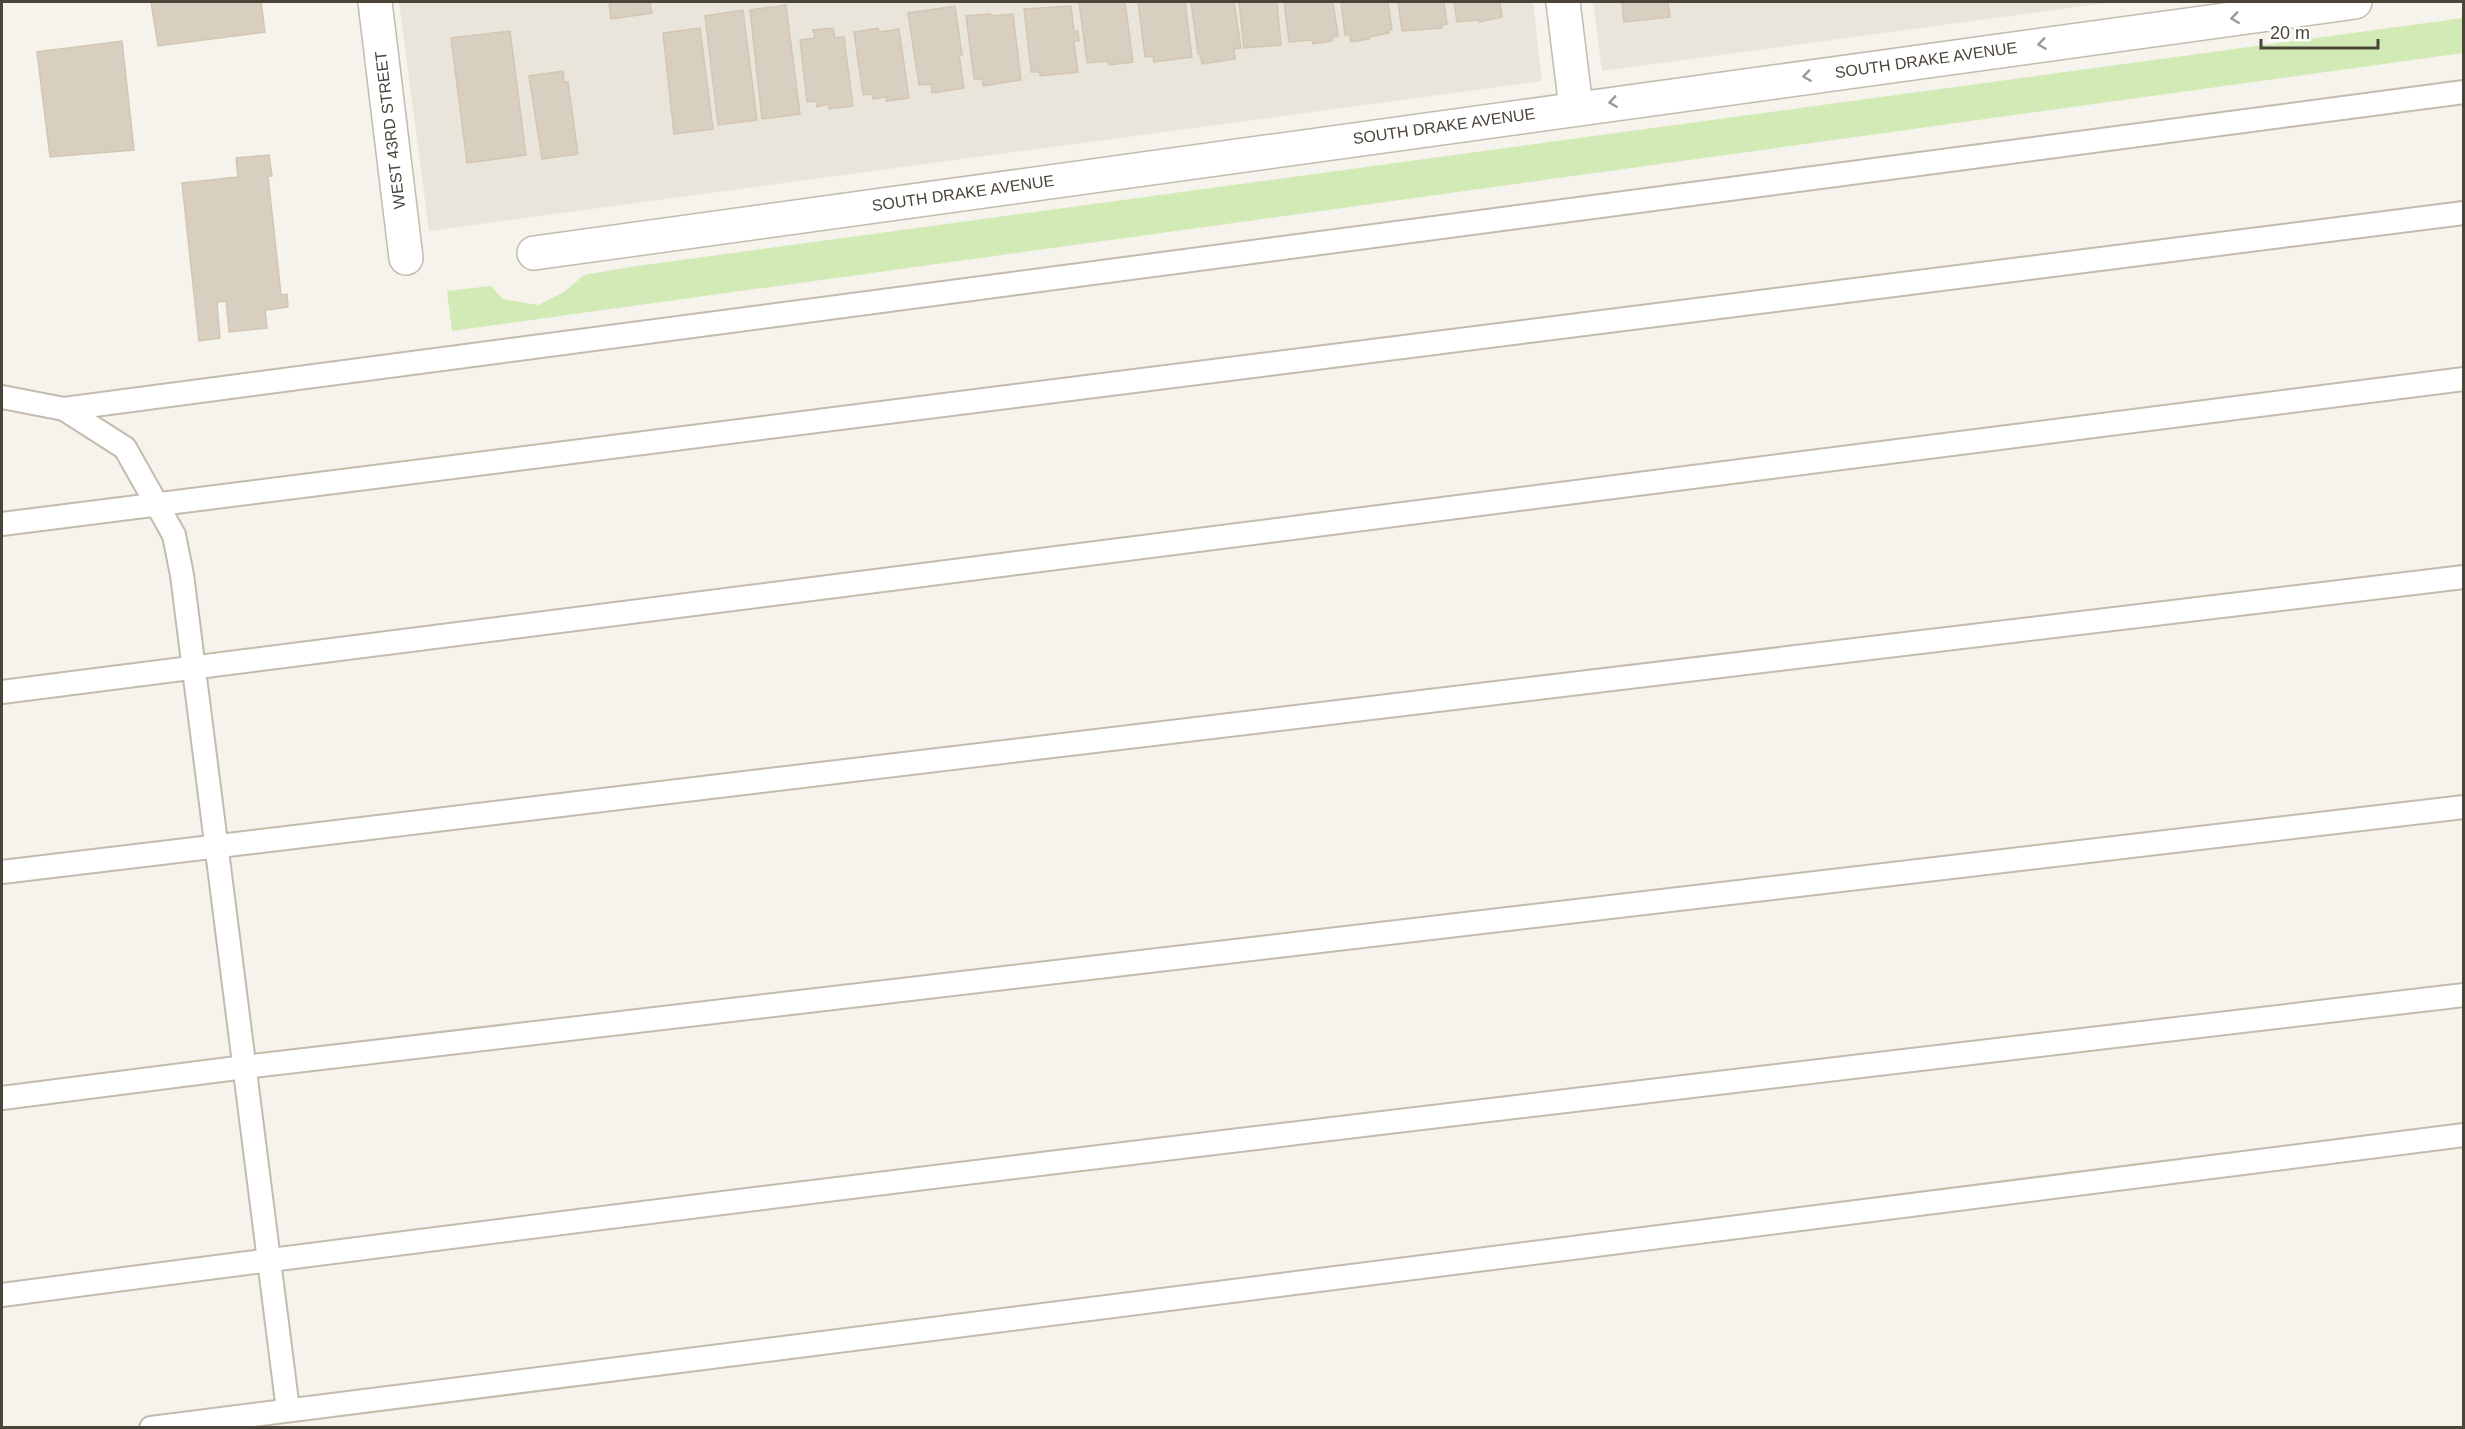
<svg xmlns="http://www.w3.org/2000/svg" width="2465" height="1429" font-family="Arial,sans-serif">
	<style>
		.residential { fill: #eae5da }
		.green { fill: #d2eab5 }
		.building { fill: #d8cfc1; stroke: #d3c7b4; stroke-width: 1.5 }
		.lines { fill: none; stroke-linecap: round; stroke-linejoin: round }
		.lane-casing { stroke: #c2bbae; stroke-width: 26 }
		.street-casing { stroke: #c2bbae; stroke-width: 36 }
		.lane { stroke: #fff; stroke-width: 22 }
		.street { stroke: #fff; stroke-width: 33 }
		.oneway { stroke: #9c9892 }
		.labels { text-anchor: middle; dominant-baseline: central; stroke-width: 5; stroke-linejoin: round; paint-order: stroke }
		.street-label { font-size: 16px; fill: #4b4439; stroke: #fff }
	</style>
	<rect width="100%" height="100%" fill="#f6f3ec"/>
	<g class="residential">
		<polygon points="399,2 1533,2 1542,81 429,231"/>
		<polygon points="1593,2 2113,2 1602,71"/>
	</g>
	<polygon class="green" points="2463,18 2463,53 452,331 447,291 491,286 503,299 538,305 564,292 584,275 637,266"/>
	<g class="building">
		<polygon points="151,2 261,2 265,32 158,46"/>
		<polygon points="609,2 650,2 652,13 611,19"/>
		<polygon points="1079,2 1125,2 1133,62 1109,65 1108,61 1087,63"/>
		<polygon points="1138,2 1185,2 1192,57 1154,62 1153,56 1145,57"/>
		<polygon points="1191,2 1234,2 1241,48 1234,49 1235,59 1202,64 1200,54 1198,54"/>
		<polygon points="1239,2 1277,2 1281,45 1244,48"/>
		<polygon points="1284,2 1333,2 1338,36 1332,37 1332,41 1313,44 1312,40 1289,42"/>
		<polygon points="1341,2 1388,2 1392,30 1389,30 1389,33 1369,37 1369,39 1351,42 1350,35 1345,35"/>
		<polygon points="1398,2 1444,2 1447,24 1442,25 1442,28 1402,31"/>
		<polygon points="1454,2 1500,2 1502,17 1479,22 1479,20 1457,22"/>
		<polygon points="1622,2 1668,2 1670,17 1624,22"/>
		<polygon points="786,5 800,114 762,119 750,10"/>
		<polygon points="955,6 962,55 959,55 964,88 932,93 931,84 919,85 908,13"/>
		<polygon points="1071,6 1074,32 1078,31 1079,41 1074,41 1078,72 1040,76 1040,72 1031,72 1024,9"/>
		<polygon points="743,10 757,120 718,125 705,16"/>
		<polygon points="990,14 991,16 1013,14 1021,80 983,86 982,79 974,79 966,16"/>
		<polygon points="700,28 713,129 674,134 663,33"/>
		<polygon points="833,28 835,38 844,37 853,106 829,109 828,104 817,107 816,101 807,102 800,40 815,38 813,30"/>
		<polygon points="878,28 879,32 899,29 909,98 886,101 887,97 873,99 872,94 863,95 854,32"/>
		<polygon points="510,31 526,155 467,163 451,38"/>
		<polygon points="122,41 134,150 50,157 37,52"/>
		<polygon points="563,71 564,82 568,82 578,154 542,159 529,76"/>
		<polygon points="269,155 272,176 268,176 281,295 287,294 288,307 265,310 267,328 229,332 226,301 217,302 220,338 199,341 182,183 238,177 236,158"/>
	</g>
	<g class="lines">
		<defs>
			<g id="lane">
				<polyline points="2,397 64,409 125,448 174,535 182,575 288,1410"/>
				<polyline points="64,409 2464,92"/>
				<polyline points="2,524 2464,213"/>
				<polyline points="2,692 2464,379"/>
				<polyline points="2,872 2464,577"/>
				<polyline points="2,1098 245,1067 2464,807"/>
				<path d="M2 1295C821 1187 1642 1092 2464 995"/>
				<polyline points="151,1428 2464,1135"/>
			</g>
			<g id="street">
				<polyline points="375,2 406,258"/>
				<polyline points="1563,2 1576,108"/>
				<polyline points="534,253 2355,2"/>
			</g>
		</defs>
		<use href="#lane" class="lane-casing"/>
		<use href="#street" class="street-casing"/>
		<use href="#lane" class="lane"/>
		<use href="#street" class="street"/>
	</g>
	<defs><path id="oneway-chevron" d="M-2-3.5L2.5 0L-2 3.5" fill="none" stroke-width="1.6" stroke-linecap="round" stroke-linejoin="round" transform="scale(1.5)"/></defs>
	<g class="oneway">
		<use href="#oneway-chevron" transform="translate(2235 18) rotate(172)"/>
		<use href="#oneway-chevron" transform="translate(2042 44) rotate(172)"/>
		<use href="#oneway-chevron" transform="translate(1807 76) rotate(172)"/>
		<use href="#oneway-chevron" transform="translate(1613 102) rotate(172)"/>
	</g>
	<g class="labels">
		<g class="street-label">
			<text transform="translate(1926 60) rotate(-8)">SOUTH DRAKE AVENUE</text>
			<text transform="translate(1444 126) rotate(-8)">SOUTH DRAKE AVENUE</text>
			<text transform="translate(390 130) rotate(-97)">WEST 43RD STREET</text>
			<text transform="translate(963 193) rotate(-8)">SOUTH DRAKE AVENUE</text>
		</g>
	</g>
	<rect width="2465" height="1429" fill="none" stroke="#4b4439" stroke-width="6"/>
	<path d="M2261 39v9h117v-9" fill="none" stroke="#4b4439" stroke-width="3"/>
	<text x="2270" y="39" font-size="18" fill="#4b4439" stroke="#ffffff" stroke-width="4.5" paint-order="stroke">20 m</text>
</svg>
